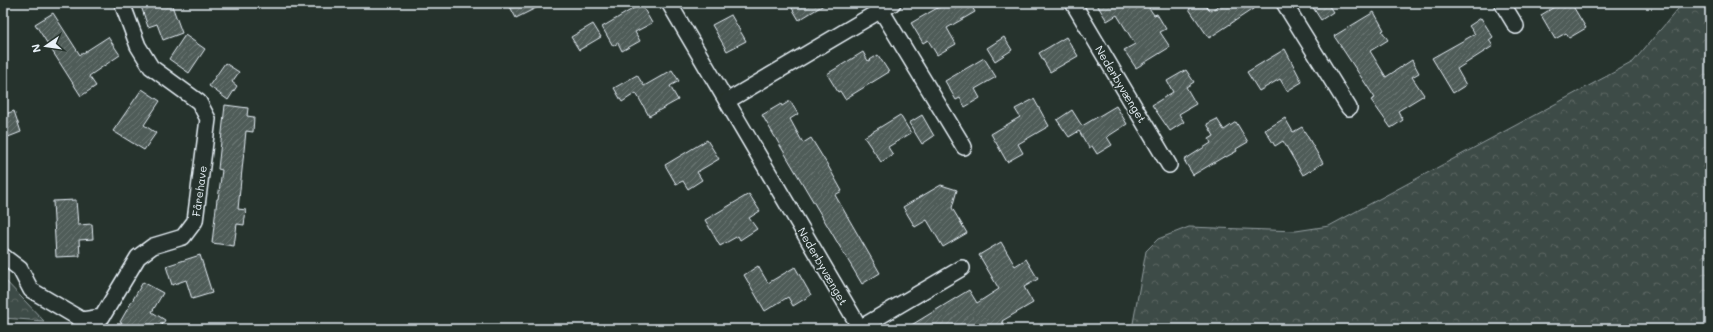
<svg xmlns="http://www.w3.org/2000/svg" width="1713" height="332" font-family="Mali,sans-serif">
	<style>
		.forest { fill: url(#forest-crowns); stroke: #939ea0 }
		.building { fill: url(#building-hatch); stroke: #e8f1f8 }
		.lines { fill: none; stroke-linecap: round; stroke-linejoin: round }
		.street-casing { stroke: #e8f1f8; stroke-width: 18 }
		.street { stroke: #26332d; stroke-width: 15 }
		.labels { text-anchor: middle; dominant-baseline: central; stroke-width: 3.5; stroke-linejoin: round; paint-order: stroke }
		.street-label { font-size: 11px; fill: #e8f1f8; stroke: #26332d }
	</style>
	<defs>
		<pattern id="forest-crowns" width="20" height="18" patternUnits="userSpaceOnUse"><rect width="20" height="18" fill="#3e4b47"/><path d="M2 6a3 3 0 1 1 6 0M12 15a3 3 0 1 1 6 0" fill="none" stroke="#5a6562"/></pattern>
		<pattern id="building-hatch" width="6" height="6" patternUnits="userSpaceOnUse"><rect width="6" height="6" fill="#505c59"/><path d="M-1 1l2-2M0 6l6-6M5 7l2-2" fill="none" stroke="#697472"/></pattern>
	</defs>
	<rect width="100%" height="100%" fill="#26332d"/>
	<filter id="ink" filterUnits="userSpaceOnUse"><feTurbulence type="fractalNoise" baseFrequency=".025" numOctaves="2"/><feDisplacementMap in="SourceGraphic" scale="8" xChannelSelector="R" yChannelSelector="G"/><feConvolveMatrix kernelMatrix="1 2 1 2 8 2 1 2 1" color-interpolation-filters="sRGB"/></filter>
	<g filter="url(#ink)">
		<g class="forest">
			<polygon points="1683,3 1710,3 1710,329 1132,329 1146,251 1158,239 1189,227 1296,231 1329,226 1633,62"/>
			<polygon points="3,278 44,321 3,318"/>
		</g>
		<g class="building">
			<polygon points="140,3 171,3 182,33 163,40 157,24 148,27"/>
			<polygon points="508,3 546,3 516,18"/>
			<polygon points="789,3 827,3 799,20"/>
			<polygon points="946,3 970,3 975,12 947,28 956,44 937,55 928,40 923,43 911,23"/>
			<polygon points="1096,3 1139,3 1142,8 1147,5 1154,15 1157,14 1166,29 1160,32 1170,47 1136,68 1124,50 1135,44 1117,15 1107,21"/>
			<polygon points="1198,3 1204,3 1210,11 1223,3 1262,3 1209,38 1189,9"/>
			<polygon points="1310,3 1327,3 1333,12 1321,20"/>
			<polygon points="1561,3 1571,3 1586,28 1569,38 1566,33 1555,39 1541,15"/>
			<polygon points="641,4 652,23 635,32 640,41 622,51 618,43 613,46 602,27"/>
			<polygon points="1374,12 1384,30 1382,31 1388,40 1370,51 1386,77 1412,60 1419,73 1412,77 1424,95 1398,111 1403,120 1391,128 1371,100 1375,98 1334,36"/>
			<polygon points="53,13 80,55 108,37 120,55 89,76 96,86 81,96 35,24"/>
			<polygon points="731,15 746,41 727,51 712,25"/>
			<polygon points="1481,18 1493,37 1489,40 1493,46 1457,69 1466,85 1453,93 1432,58 1475,34 1469,26"/>
			<polygon points="593,24 601,37 579,50 571,37"/>
			<polygon points="185,35 205,49 189,73 169,59"/>
			<polygon points="1004,37 1012,50 995,61 987,48"/>
			<polygon points="1066,37 1078,56 1050,72 1039,53"/>
			<polygon points="1285,49 1302,82 1287,91 1280,79 1259,91 1247,72"/>
			<polygon points="863,52 868,61 878,55 889,72 845,99 840,91 838,92 827,74"/>
			<polygon points="984,58 996,77 975,89 980,98 965,107 960,98 956,100 945,81"/>
			<polygon points="225,63 239,72 232,82 237,86 228,100 209,86"/>
			<polygon points="672,70 679,81 670,86 678,100 649,116 636,93 622,102 614,88 637,75 644,86"/>
			<polygon points="1186,70 1194,82 1186,87 1196,104 1179,114 1184,122 1170,131 1152,105 1173,92 1167,81"/>
			<polygon points="142,89 160,101 144,125 156,133 144,150 113,131"/>
			<polygon points="1034,99 1049,126 1018,144 1023,153 1007,162 991,134 1020,117 1015,109"/>
			<polygon points="790,101 798,114 790,119 803,143 811,138 827,164 842,191 835,195 880,273 862,284 762,115 781,104 782,106"/>
			<polygon points="225,105 248,108 247,116 254,117 253,132 246,131 238,209 246,210 244,225 237,224 234,246 212,243 217,199 218,199 222,170 218,169"/>
			<polygon points="1116,106 1127,124 1107,137 1112,145 1097,154 1092,146 1089,148 1079,131 1069,137 1057,120 1072,110 1082,126"/>
			<polygon points="14,111 21,132 3,139 3,115"/>
			<polygon points="900,115 911,133 888,147 893,155 881,162 864,137"/>
			<polygon points="922,115 934,136 922,144 909,123"/>
			<polygon points="1285,118 1293,132 1302,127 1323,163 1303,175 1283,141 1275,146 1265,130"/>
			<polygon points="1217,119 1224,130 1236,122 1248,142 1236,149 1237,151 1226,157 1225,156 1193,175 1184,160 1211,143 1209,139 1214,136 1207,124"/>
			<polygon points="707,140 719,159 697,172 702,180 688,189 683,181 676,184 665,165"/>
			<polygon points="941,185 957,190 952,208 967,233 943,247 927,220 915,227 903,207"/>
			<polygon points="749,194 760,211 749,218 757,229 740,240 738,236 720,246 705,220"/>
			<polygon points="76,200 78,225 92,224 93,239 79,240 80,256 56,257 53,201"/>
			<polygon points="1001,242 1015,266 1026,259 1038,279 1024,287 1033,303 1002,321 1006,329 905,329 969,290 977,303 999,289 979,255"/>
			<polygon points="200,255 212,293 192,299 186,280 172,285 166,266"/>
			<polygon points="758,266 768,283 795,267 811,295 793,306 788,297 765,311 744,275"/>
			<polygon points="143,282 163,293 152,312 165,320 160,329 131,329 120,322"/>
		</g>
		<g class="lines">
			<defs>
				<g id="street">
					<polyline points="669,3 860,328 962,268"/>
					<polyline points="1073,3 1169,165"/>
					<polyline points="1284,3 1349,108"/>
					<polyline points="1502,3 1516,26"/>
					<polyline points="881,10 964,147"/>
					<polyline points="727,101 893,3"/>
					<polyline points="3,256 20,269 31,290 82,320 102,317 138,257 153,246 183,237 195,221 208,119 199,102 151,67 138,46 122,3"/>
				</g>
			</defs>
			<use href="#street" class="street-casing"/>
			<use href="#street" class="street"/>
		</g>
	</g>
	<g class="labels">
		<g class="street-label">
			<text transform="translate(1121 84) rotate(59)">Nederbyvænget</text>
			<text transform="translate(199 191) rotate(-82)">Fårehave</text>
			<text transform="translate(823 266) rotate(60)">Nederbyvænget</text>
		</g>
	</g>
	<rect width="1713" height="332" fill="none" stroke="#26332d" stroke-width="16"/>
	<rect x="8" y="8" width="1697" height="316" fill="none" stroke="#e8f1f8" stroke-width="1.5" filter="url(#ink)"/>
	<g transform="translate(46 46) rotate(257)" stroke="#26332d" stroke-width="3" paint-order="stroke">
	<path d="M0-3L7 15L0 10L-7 15Z" fill="#e8f1f8"/>
	<text y="-6" font-size="11" font-weight="bold" text-anchor="middle" fill="#e8f1f8">N</text>
	</g>
</svg>
